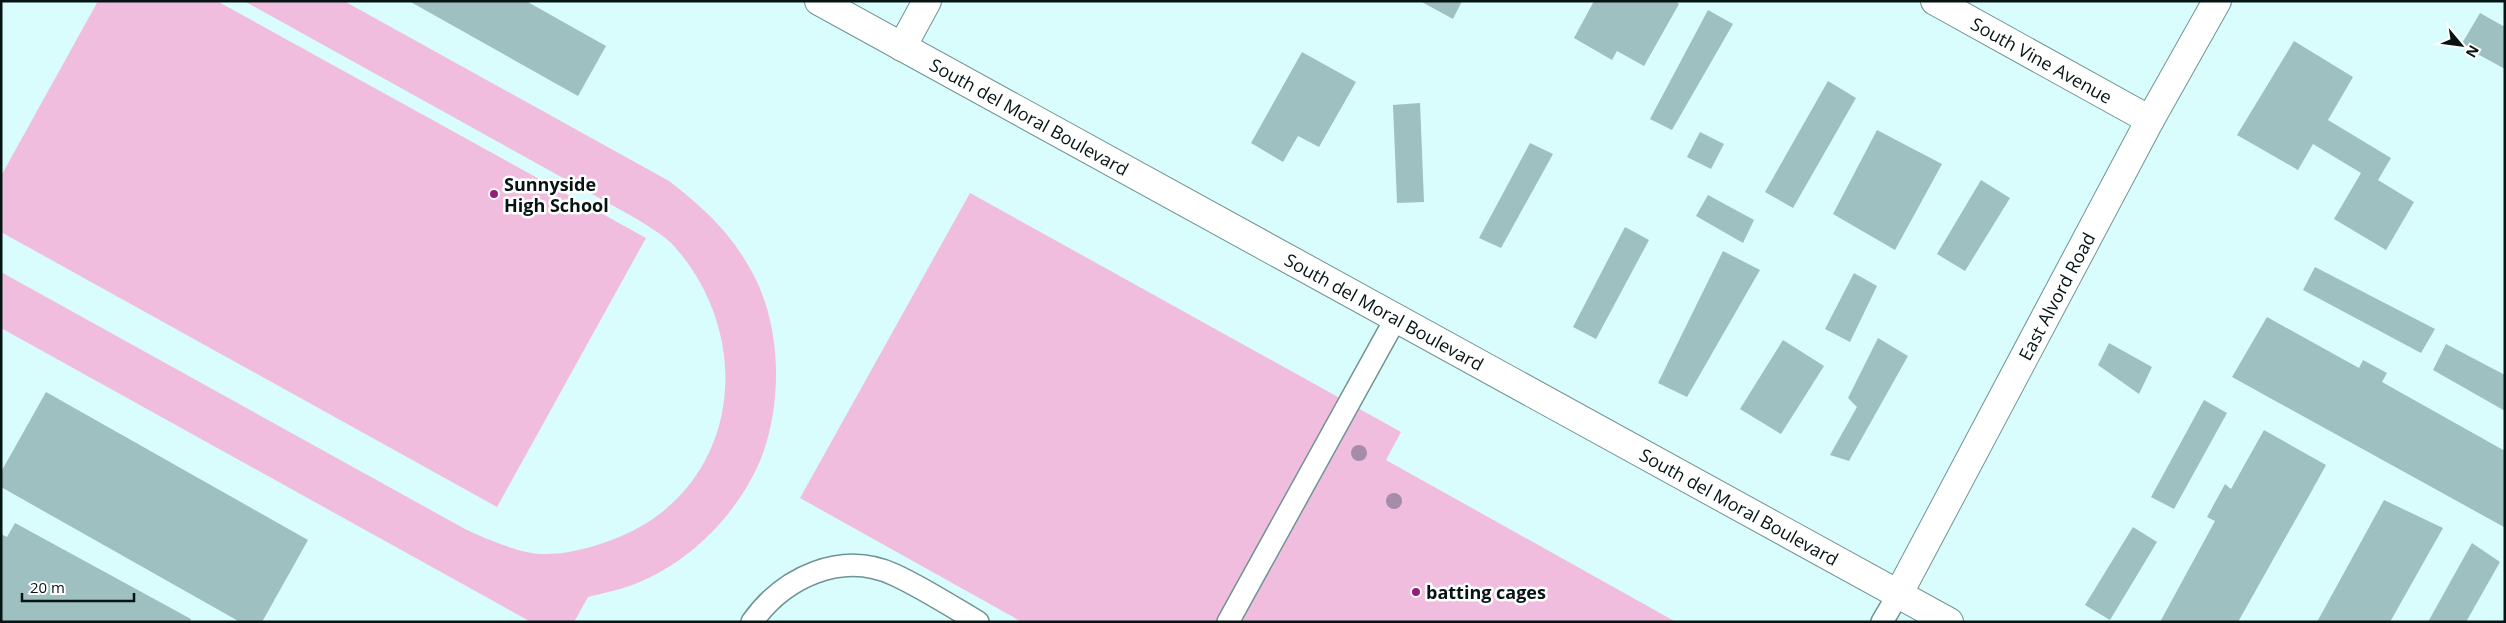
<svg xmlns="http://www.w3.org/2000/svg" width="2506" height="623" font-family="'Open Sans',sans-serif">
	<style>
		.green { fill: #f0bdde }
		.building { fill: #9ec0c0 }
		.lines { fill: none; stroke-linecap: round; stroke-linejoin: round }
		.service-casing { stroke: #729393; stroke-width: 24 }
		.minor-casing { stroke: #729393; stroke-width: 30 }
		.service { stroke: #fff; stroke-width: 21 }
		.minor { stroke: #fff; stroke-width: 28 }
		.tree { fill: #a68caa }
		.poi-dot { fill: #961d79; stroke: #fff; stroke-width: 2 }
		.labels { text-anchor: middle; dominant-baseline: central; stroke-width: 5; stroke-linejoin: round; paint-order: stroke }
		.street-label { font-size: 18px; fill: #071414; stroke: #fff }
		.poi-label { font-size: 18px; font-weight: bold; fill: #071414; stroke: #fff; text-anchor: start }
	</style>
	<rect width="100%" height="100%" fill="#d9fdfd"/>
	<g class="green">
		<polygon points="98,1 217,1 646,238 497,507 1,232 1,176"/>
		<path d="M244 1H344L669 181C704 208 731 233 752 272 785 331 784 425 749 483 724 527 683 565 635 584 620 590 603 593 588 597L574 622H531L1 328V272L465 529C484 538 519 553 540 554 563 555 585 549 606 542 737 498 761 344 674 246 664 235 649 227 637 219Z"/>
		<polygon points="970,193 1401,432 1386,460 1676,622 1022,622 800,498"/>
	</g>
	<g class="building">
		<polygon points="409,1 526,1 606,46 578,96"/>
		<polygon points="1420,1 1462,1 1453,19"/>
		<polygon points="1594,1 1675,1 1679,4 1644,66 1617,51 1612,60 1574,38"/>
		<polygon points="1708,10 1733,24 1672,130 1650,119"/>
		<polygon points="2480,13 2505,27 2505,69 2461,45"/>
		<polygon points="2294,41 2353,77 2328,120 2391,158 2378,180 2414,202 2386,250 2334,219 2361,173 2313,144 2298,170 2237,135"/>
		<polygon points="1302,52 1356,82 1319,147 1298,136 1283,162 1251,143"/>
		<polygon points="1828,81 1856,98 1793,208 1765,192"/>
		<polygon points="1420,103 1424,202 1397,203 1393,105"/>
		<polygon points="1877,130 1942,164 1895,250 1833,214"/>
		<polygon points="1700,132 1724,144 1711,169 1687,157"/>
		<polygon points="1530,143 1553,154 1501,248 1479,238"/>
		<polygon points="1981,180 2010,198 1965,271 1937,254"/>
		<polygon points="1708,195 1754,220 1743,243 1696,216"/>
		<polygon points="1625,227 1649,240 1596,339 1573,327"/>
		<polygon points="1723,251 1760,270 1687,397 1658,383"/>
		<polygon points="2315,267 2435,329 2421,353 2303,290"/>
		<polygon points="1854,273 1877,286 1850,342 1825,329"/>
		<polygon points="2267,317 2359,368 2363,360 2387,373 2382,382 2505,451 2504,527 2232,377"/>
		<polygon points="1878,338 1908,356 1849,461 1830,455 1857,407 1848,398"/>
		<polygon points="1783,340 1824,366 1781,434 1740,409"/>
		<polygon points="2109,343 2152,367 2139,394 2098,365"/>
		<polygon points="2446,344 2505,375 2505,411 2433,370"/>
		<polygon points="46,392 308,540 262,622 240,622 1,487 1,472"/>
		<polygon points="2204,400 2227,413 2174,509 2151,497"/>
		<polygon points="2264,430 2326,465 2310,494 2238,622 2160,622 2215,521 2207,517 2225,484 2231,489"/>
		<polygon points="2384,500 2443,528 2390,622 2317,622"/>
		<polygon points="15,523 191,619 190,622 1,622 1,534 7,537"/>
		<polygon points="2133,527 2157,542 2110,620 2085,605"/>
		<polygon points="2472,543 2500,562 2466,622 2428,622"/>
	</g>
	<g class="lines">
		<defs>
			<g id="service">
				<path d="M752 622C784 577 842 550 895 575 923 588 951 606 978 622"/>
				<polyline points="1228,622 1396,318"/>
				<polyline points="1882,622 1899,593"/>
			</g>
			<g id="minor">
				<path id="s1" d="M819 1 1949 622"/>
				<path id="s2" d="M1935 1 2150 120"/>
				<polyline points="902,47 927,1"/>
				<path id="s3" d="M1899 593 2150 120 2217 1"/>
			</g>
		</defs>
		<use href="#service" class="service-casing"/>
		<use href="#minor" class="minor-casing"/>
		<use href="#service" class="service"/>
		<use href="#minor" class="minor"/>
	</g>
	<g class="tree">
		<circle cx="1359" cy="453" r="8"/>
		<circle cx="1394" cy="501" r="8"/>
	</g>
	<g class="poi-dot">
		<circle cx="494" cy="194" r="5"/>
		<circle cx="1416" cy="592" r="5"/>
	</g>
	<g class="labels">
		<g class="street-label">
			<text stroke="none"><textPath href="#s2" startOffset="122">South Vine Avenue</textPath></text>
			<text stroke="none"><textPath href="#s1" startOffset="240">South del Moral Boulevard</textPath></text>
			<text stroke="none"><textPath href="#s3" startOffset="336">East Alvord Road</textPath></text>
			<text stroke="none"><textPath href="#s1" startOffset="645">South del Moral Boulevard</textPath></text>
			<text stroke="none"><textPath href="#s1" startOffset="1050">South del Moral Boulevard</textPath></text>
		</g>
		<g class="poi-label">
			<text x="504" y="184">Sunnyside<tspan x="504" dy="21">High School</tspan></text>
			<text x="1426" y="592">batting cages</text>
		</g>
	</g>
	<rect width="2506" height="623" fill="none" stroke="#071414" stroke-width="5"/>
	<g transform="translate(2461 45) rotate(119)" stroke="#ffffff" stroke-width="4" paint-order="stroke">
	<path d="M0-4L9 19L0 12L-9 19Z" fill="#071414"/>
	<text y="-8" font-size="14" font-weight="bold" text-anchor="middle" fill="#071414">N</text>
	</g>
	<path d="M22 593v8h112v-8" fill="none" stroke="#071414" stroke-width="2.5"/>
	<text x="30" y="593" font-size="15" fill="#071414" stroke="#ffffff" stroke-width="4" paint-order="stroke">20 m</text>
</svg>
